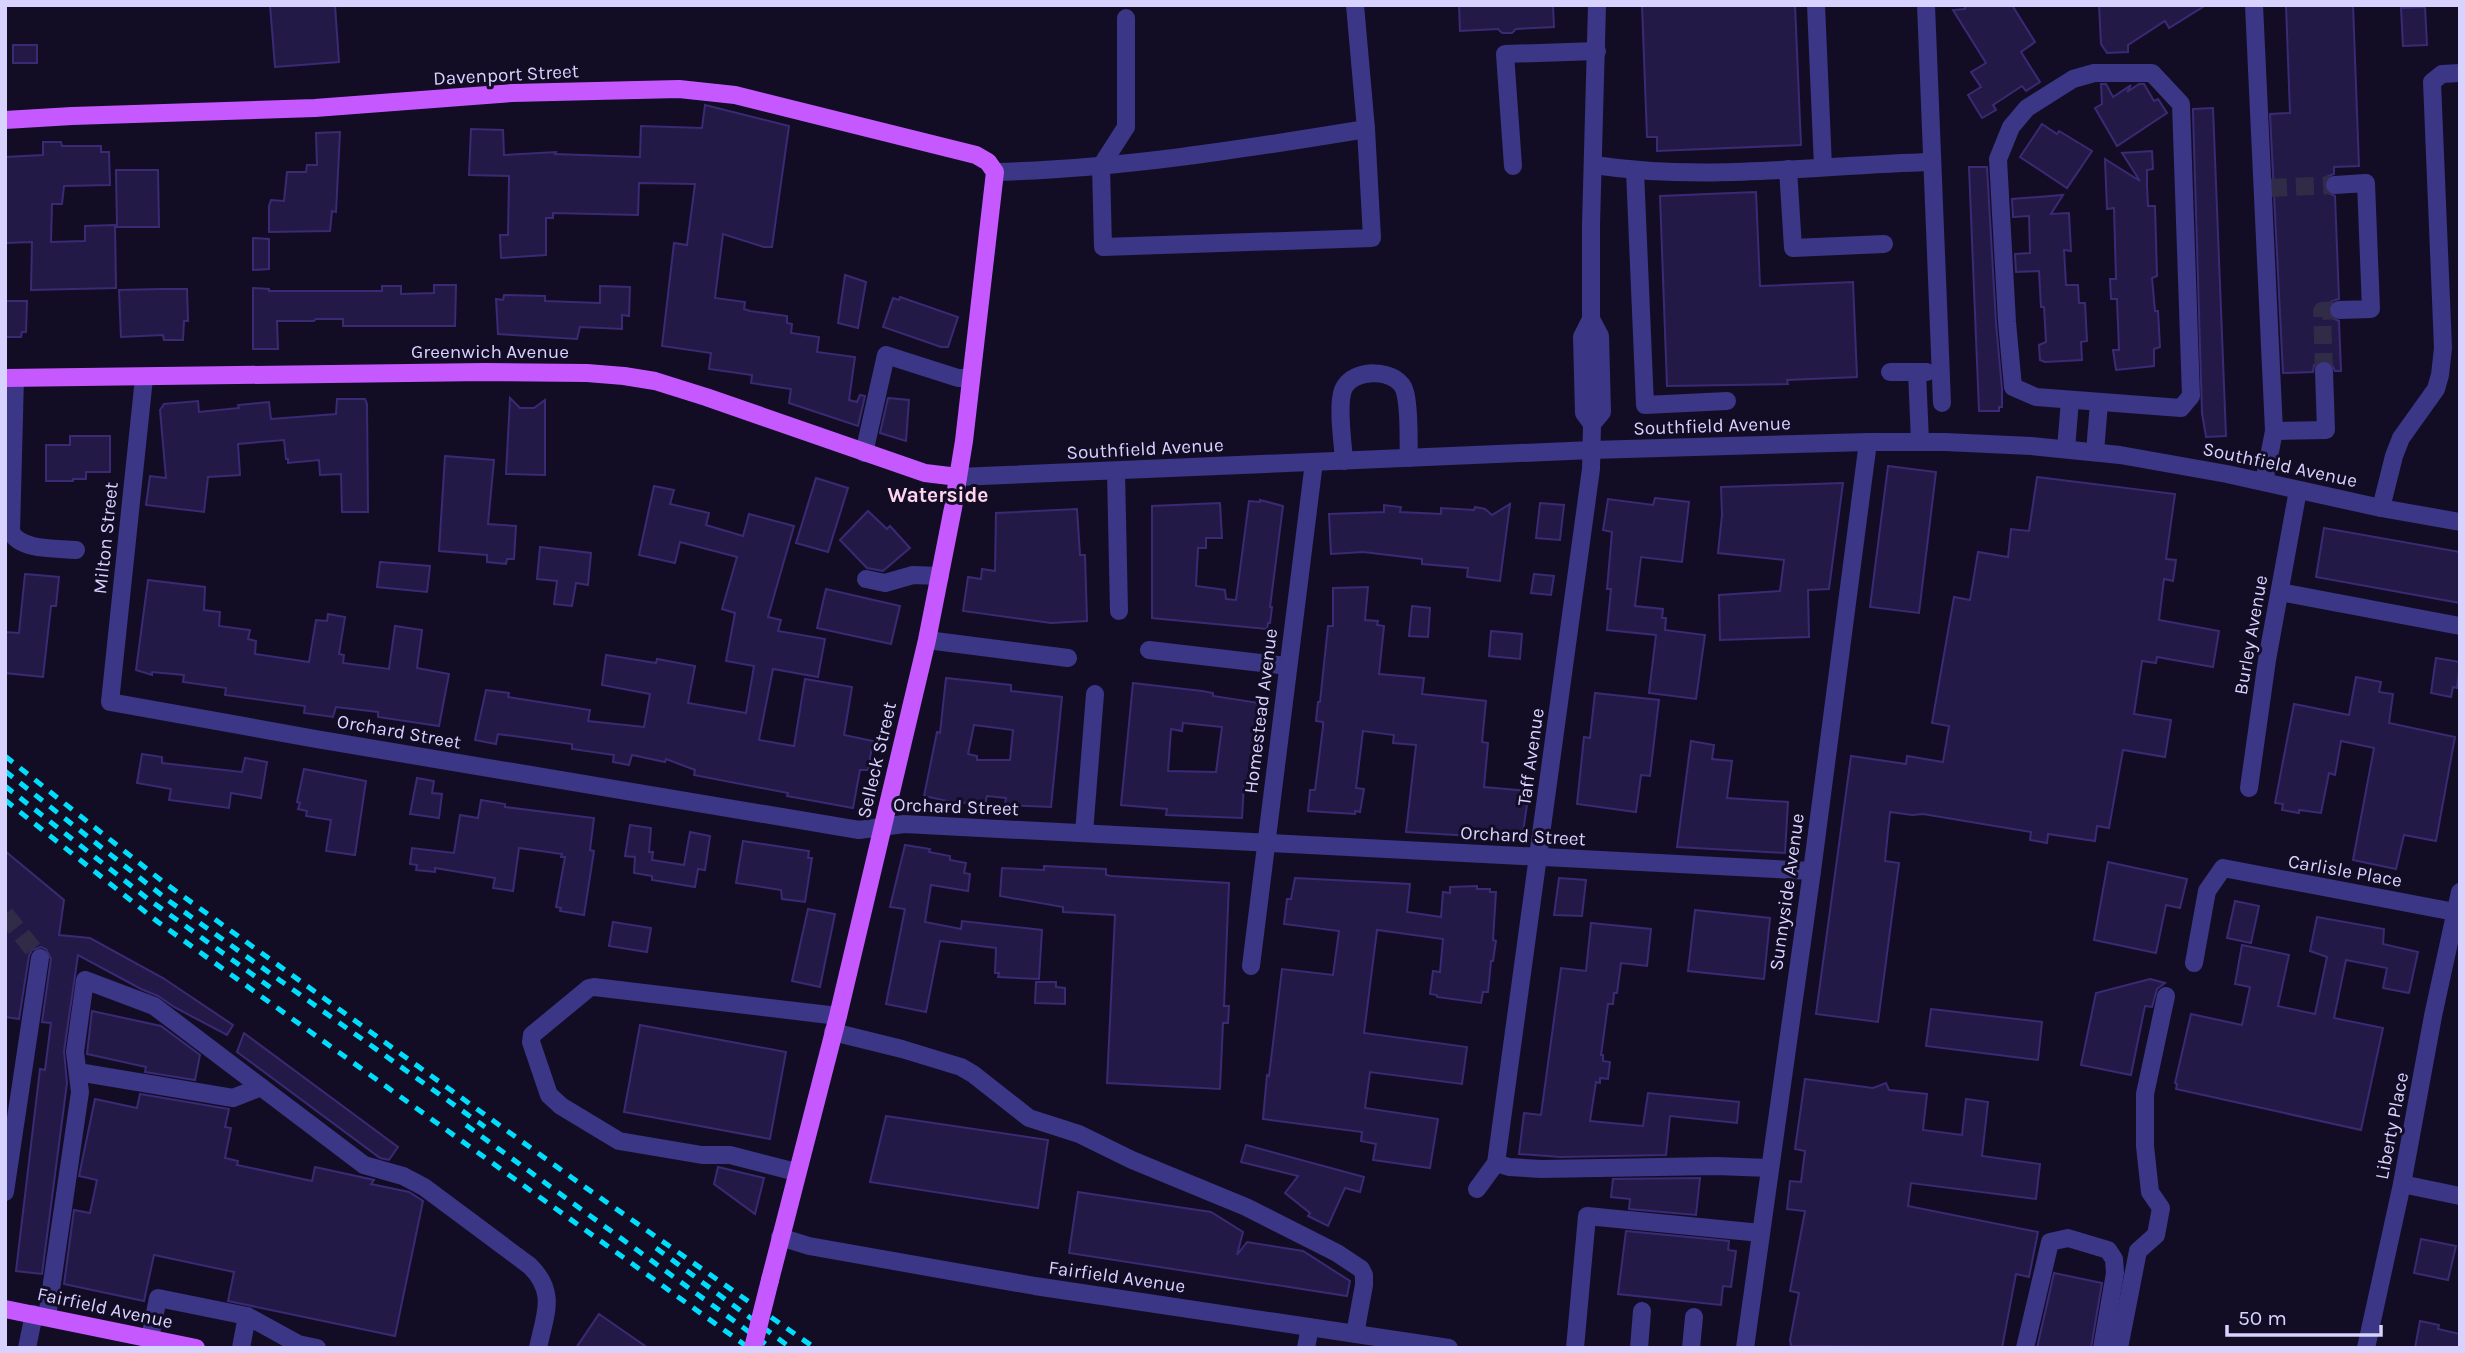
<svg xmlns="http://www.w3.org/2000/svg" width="2465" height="1353" font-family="Karla,sans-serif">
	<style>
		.building { fill: #231947; stroke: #3a2a74; stroke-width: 2; fill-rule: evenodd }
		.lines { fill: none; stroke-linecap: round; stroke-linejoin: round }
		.minor-tunnel { stroke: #302b46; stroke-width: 18; stroke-dasharray: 18 9; stroke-linecap: butt }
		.minor { stroke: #3b3686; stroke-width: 18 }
		.major { stroke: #c559ff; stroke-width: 18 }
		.rail { stroke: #00defd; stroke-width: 5; stroke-dasharray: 10 9; stroke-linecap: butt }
		.major-bridge { stroke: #c559ff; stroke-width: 18 }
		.labels { text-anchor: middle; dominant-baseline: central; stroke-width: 6; stroke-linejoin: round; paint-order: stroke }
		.street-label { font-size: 19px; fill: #d8d2ff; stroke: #120d25 }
		.neighbourhood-label { font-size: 21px; font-weight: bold; fill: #ffd4ee; stroke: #120d25 }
	</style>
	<rect width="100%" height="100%" fill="#120d25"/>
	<g class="building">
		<polygon points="270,5 335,5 339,62 275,67"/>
		<polygon points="1459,5 1553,5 1554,27 1516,29 1512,33 1502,33 1498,29 1460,31"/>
		<polygon points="1642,5 1795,5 1801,145 1657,151 1657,137 1647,137"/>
		<polygon points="1965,5 2012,5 2035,42 2021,52 2040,82 2026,91 2022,86 1993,105 1996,110 1982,118 1968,95 1981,87 1971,72 1986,63 1953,10 1965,9"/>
		<polygon points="2099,5 2206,5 2169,28 2165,21 2128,45 2128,52 2107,53 2101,44"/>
		<polygon points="2286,5 2353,5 2359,166 2334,167 2334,174 2328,176 2324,185 2326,192 2335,196 2339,299 2332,301 2328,310 2330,317 2339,321 2341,371 2335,371 2330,361 2323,360 2314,365 2313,372 2283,373 2270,114 2290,113"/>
		<polygon points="2425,7 2427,45 2403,46 2401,8"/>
		<rect x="13" y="45" width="24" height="18"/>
		<polygon points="2101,84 2106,84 2113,97 2131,85 2127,92 2139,84 2144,84 2154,101 2158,99 2167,113 2117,146 2095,108 2102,104"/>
		<polygon points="705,105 789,126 772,247 764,247 723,234 715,298 745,302 744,309 750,311 787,316 787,323 792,324 791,333 819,337 817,352 855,357 849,400 857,402 860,395 865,396 858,426 789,403 791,389 751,383 752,375 709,369 711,353 662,346 674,243 687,245 695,184 639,183 638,215 553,213 553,218 546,218 546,255 501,258 500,235 508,235 509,176 469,175 471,129 503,130 504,155 556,152 555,154 640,157 641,126 702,128"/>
		<polygon points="2213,108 2226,436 2206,437 2202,413 2193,112 2193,109"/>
		<polygon points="2042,124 2057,134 2059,131 2092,151 2067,188 2020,157"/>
		<polygon points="340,132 336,212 332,211 330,231 269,232 269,206 271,200 284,201 287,172 306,172 307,165 317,165 316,133"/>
		<polygon points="43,142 61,142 62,146 101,146 101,152 109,152 110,185 64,186 62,204 52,204 51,242 85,241 85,226 115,225 116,288 31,290 32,242 5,243 5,157 43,155"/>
		<polygon points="2152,151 2153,169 2147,170 2147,186 2148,206 2155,206 2157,276 2152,278 2155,311 2158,311 2160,347 2154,349 2154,366 2116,370 2113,350 2119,350 2117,299 2111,299 2110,279 2116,279 2114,208 2107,209 2105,159 2140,181 2122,153"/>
		<polygon points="1969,167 1987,167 1996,323 2002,389 2002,407 1999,407 1999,411 1979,411"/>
		<polygon points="116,170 158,170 159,227 117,227"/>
		<polygon points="1756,192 1760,286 1853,282 1857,377 1787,380 1788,384 1667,386 1660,196"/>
		<polygon points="2063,195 2051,214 2069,213 2071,251 2064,250 2066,285 2078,285 2079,303 2085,303 2087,341 2081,342 2082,360 2045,362 2040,360 2039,345 2046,342 2044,307 2041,307 2039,271 2016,272 2015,254 2030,253 2029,216 2013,217 2012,199"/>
		<polygon points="253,238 269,239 269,269 253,270"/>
		<polygon points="845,275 866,282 858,328 838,323"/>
		<polygon points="434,285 456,285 455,326 343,326 343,319 316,319 314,321 277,321 278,349 253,349 253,288 269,289 269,291 382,291 382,286 401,286 401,294 434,293"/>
		<polygon points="600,286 630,287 629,316 622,315 622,329 580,327 577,339 498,334 496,299 503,300 504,295 545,296 545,301 600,303"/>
		<polygon points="162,289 187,289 188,321 184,321 183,340 164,340 163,335 121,337 119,290"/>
		<polygon points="900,297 958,317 948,347 941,347 883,327 893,298 899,300"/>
		<polygon points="5,301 27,301 26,332 22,332 21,337 5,337"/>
		<polygon points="510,398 520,408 534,408 545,400 545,475 506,474"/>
		<polygon points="888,398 909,400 906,441 880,433"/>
		<polygon points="337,399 365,399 367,404 368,512 342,512 341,474 320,475 319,460 288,463 288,459 286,459 284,440 238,444 240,475 208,477 204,512 146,505 150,476 166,478 160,410 164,404 198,401 199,412 239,408 238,405 269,402 271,419 336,414"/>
		<polygon points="70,436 110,436 110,472 86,472 86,479 73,479 73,481 46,481 46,445 70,445"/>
		<polygon points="445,456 494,460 488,524 516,526 514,559 507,559 506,564 487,562 487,555 439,551"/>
		<polygon points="1888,466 1936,472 1919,613 1870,607"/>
		<polygon points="2037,477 2175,494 2166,559 2176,560 2173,581 2164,579 2159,620 2219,631 2213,667 2157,657 2156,663 2142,661 2134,714 2171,720 2165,757 2123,750 2109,828 2097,826 2095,841 2048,834 2047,843 2030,840 2031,832 1923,814 1912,815 1890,812 1885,861 1899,863 1878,1022 1816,1014 1851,756 1906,764 1907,756 1943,762 1949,726 1932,723 1954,597 1970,600 1978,552 2008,557 2011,529 2029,531"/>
		<polygon points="816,478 848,488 828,552 796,543"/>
		<polygon points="1843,483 1829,589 1808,590 1809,637 1720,640 1719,595 1780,591 1784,560 1718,553 1722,515 1721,487"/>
		<polygon points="654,486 674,490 670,504 709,513 706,525 743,536 749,514 794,526 768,617 781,620 778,631 825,639 818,677 773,669 759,740 794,746 805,679 852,687 844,735 873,741 868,770 860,770 853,808 787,796 788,793 694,775 695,770 666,759 665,762 632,755 629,765 613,762 614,755 572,749 572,744 498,734 496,744 475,740 486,690 509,693 508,697 590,710 588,721 644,727 650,694 602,685 606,655 656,663 657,659 695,666 688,703 746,713 754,666 726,661 735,613 722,609 737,557 680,542 675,563 639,555"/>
		<polygon points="1655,498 1689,502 1682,562 1641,557 1635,606 1663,609 1662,618 1666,618 1665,630 1705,635 1696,699 1649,693 1656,635 1607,630 1611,589 1607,589 1612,532 1603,530 1608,499 1653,505"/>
		<polygon points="1260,500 1283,506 1270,607 1272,607 1270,623 1268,623 1267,629 1152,618 1152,506 1220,503 1222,538 1206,538 1206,548 1198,548 1196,586 1225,590 1226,599 1236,600 1249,501 1260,502"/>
		<polygon points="1540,503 1564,505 1560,540 1536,538"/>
		<polygon points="1510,504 1500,581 1467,577 1468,568 1422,564 1422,559 1363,552 1331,554 1329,514 1384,512 1384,505 1401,507 1400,512 1441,514 1441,508 1474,510 1475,507 1485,509 1492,515"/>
		<polygon points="1077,509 1080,555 1085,555 1087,621 1051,623 963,611 968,577 981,579 982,569 995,571 996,513"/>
		<polygon points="868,511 887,529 890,526 910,548 883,571 867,568 840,540"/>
		<polygon points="2324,528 2460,552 2460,603 2316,577"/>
		<polygon points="540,547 591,553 588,585 576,583 572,606 554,604 557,581 537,579"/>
		<polygon points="380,562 430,566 427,592 377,587"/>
		<polygon points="25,574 59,577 56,606 51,606 43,677 5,673 5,632 19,633"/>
		<polygon points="1534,574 1554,576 1551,595 1531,593"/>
		<polygon points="148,580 205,587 204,610 220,612 219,626 250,630 248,639 256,641 255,654 309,662 316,620 327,621 328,614 345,617 339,654 344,655 343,663 389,669 395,626 422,630 417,668 449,674 439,726 378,717 378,712 336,707 333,717 304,713 305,706 225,695 226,688 183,682 184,675 152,672 152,675 136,670"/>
		<polygon points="1368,587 1365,620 1378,621 1377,625 1384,626 1379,674 1424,678 1422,694 1486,701 1482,742 1488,743 1484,787 1529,791 1522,839 1406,832 1416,745 1393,743 1394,735 1363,731 1356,788 1364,789 1360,812 1355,811 1355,814 1308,811 1310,790 1315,790 1323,727 1323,722 1316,721 1318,702 1320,702 1328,626 1333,626 1333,588"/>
		<polygon points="826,589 900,606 891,644 817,628"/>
		<polygon points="1412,606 1430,608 1428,637 1409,636"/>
		<polygon points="1491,631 1522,634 1520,659 1489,656"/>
		<polygon points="2436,658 2460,662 2457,688 2453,687 2451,697 2431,693"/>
		<polygon points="2356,677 2381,682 2379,692 2393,694 2389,723 2455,737 2436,841 2404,835 2396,869 2353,860 2374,748 2341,741 2335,775 2329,773 2321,813 2299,810 2299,813 2282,810 2283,804 2275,803 2294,704 2349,715"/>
		<path d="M946 678 1011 685V691L1062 697 1051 807 1005 805 1006 798 987 796 985 804 952 802 924 796 937 732 940 733ZM974 725 1013 730 1010 760H977V756L968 754Z"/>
		<path d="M1133 683 1202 691 1213 693V696L1259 703 1250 772 1248 783H1244L1242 818 1166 815 1167 809 1121 805ZM1183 723 1222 727 1216 772 1168 771 1171 729 1182 731Z"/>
		<polygon points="1595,693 1659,700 1650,776 1641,775 1636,812 1577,804 1584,737 1590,738"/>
		<polygon points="1691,741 1714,745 1712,759 1732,761 1727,798 1788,802 1785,853 1677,847"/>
		<polygon points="142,754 162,757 162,763 242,772 245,758 267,762 261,798 231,793 229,808 169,800 171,789 137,783"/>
		<polygon points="304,769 366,781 355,855 326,851 331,820 306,816 307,811 298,809 300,803 297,802"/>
		<polygon points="417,778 434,781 432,793 442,794 439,818 410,814"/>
		<polygon points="481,800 505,804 505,807 594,818 590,850 594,851 584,915 560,911 561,908 556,907 565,857 561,857 562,854 519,848 513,891 493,888 495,878 435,868 435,872 416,870 417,865 410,864 412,848 454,853 460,815 478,818"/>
		<polygon points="630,825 651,828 649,852 653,852 652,860 684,865 690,832 710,836 705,870 698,869 695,887 652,880 652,876 634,873 635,857 625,856"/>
		<polygon points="743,841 809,851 808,858 812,858 805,902 782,899 781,890 736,883"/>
		<polygon points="905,845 930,849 929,852 950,856 950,860 966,863 964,873 970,874 968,891 931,885 925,922 961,929 962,921 1042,930 1039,979 998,977 999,973 995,973 996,948 940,941 926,1012 886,1004 905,909 890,907"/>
		<polygon points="5,851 64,900 59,935 90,938 163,978 233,1025 227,1035 174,1007 158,996 141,989 78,955 64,1051 67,1083 42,1274 16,1271 40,1069 45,1070 51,1023 42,1022 51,959 46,949 41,947 32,950 29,956 19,1019 5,1017"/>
		<polygon points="2108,862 2187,879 2180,908 2166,905 2156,953 2094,940"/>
		<polygon points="1044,866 1106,869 1106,875 1111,876 1229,883 1224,1006 1229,1006 1228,1023 1223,1023 1220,1089 1107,1083 1115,915 1063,912 1063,907 1000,896 1002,868 1044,870"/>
		<polygon points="1295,878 1410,884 1407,912 1441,917 1443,892 1450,893 1450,887 1477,886 1477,889 1490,889 1490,892 1496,892 1493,940 1496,941 1493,961 1491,961 1488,992 1483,992 1481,1003 1437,997 1437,995 1430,994 1433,971 1440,972 1443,939 1377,930 1364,1033 1467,1047 1462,1084 1370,1072 1365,1108 1438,1119 1430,1168 1373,1160 1376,1144 1361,1141 1362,1132 1263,1119 1267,1075 1269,1076 1282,969 1333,975 1339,931 1284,924 1287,899 1291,899"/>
		<polygon points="1559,878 1586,880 1582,916 1554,915"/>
		<polygon points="2235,901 2259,906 2251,943 2227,938"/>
		<polygon points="808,909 835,914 820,987 792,981"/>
		<polygon points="1695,910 1770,918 1764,979 1688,971"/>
		<polygon points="2317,917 2384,929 2383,944 2418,952 2409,993 2383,988 2387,968 2346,960 2334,1018 2383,1028 2361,1130 2176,1089 2177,1084 2175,1083 2191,1014 2242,1025 2250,987 2235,984 2242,945 2289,955 2278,1006 2315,1014 2327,957 2310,951"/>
		<polygon points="613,922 651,928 647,952 609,946"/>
		<polygon points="1591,923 1651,929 1647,966 1621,963 1617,993 1614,993 1613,1004 1608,1004 1601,1055 1603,1055 1603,1061 1610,1062 1608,1079 1600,1078 1600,1083 1596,1082 1590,1121 1643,1126 1648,1093 1739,1102 1737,1123 1670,1116 1666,1155 1560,1157 1519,1154 1524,1113 1541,1115 1561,968 1586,971"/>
		<polygon points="2150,979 2165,983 2157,989 2152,1007 2145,1006 2131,1075 2081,1065 2096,993"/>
		<polygon points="1036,982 1056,982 1056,987 1065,988 1065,1004 1035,1003"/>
		<polygon points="1931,1009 2042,1022 2038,1060 1926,1046"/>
		<polygon points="92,1011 161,1026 200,1055 195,1080 145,1072 146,1067 87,1054"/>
		<polygon points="640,1025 786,1052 770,1139 624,1112"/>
		<polygon points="244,1033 398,1147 389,1160 380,1158 237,1052"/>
		<polygon points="1805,1079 1873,1088 1886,1083 1889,1090 1927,1094 1923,1130 1962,1135 1966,1099 1988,1102 1982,1156 2040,1164 2036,1199 1911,1183 1908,1206 2038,1232 2029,1277 2016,1274 2002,1348 1791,1346 1790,1340 1799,1293 1790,1291 1805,1211 1787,1209 1790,1181 1801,1182 1805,1151 1795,1149"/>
		<polygon points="140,1094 229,1109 225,1127 231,1128 225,1158 238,1161 237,1165 312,1181 315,1167 374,1180 371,1184 409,1192 423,1201 395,1336 228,1301 234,1272 154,1255 144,1301 64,1284 74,1210 90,1213 97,1180 79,1176 95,1099 137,1108"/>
		<polygon points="886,1116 1048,1140 1038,1208 870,1182"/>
		<polygon points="1246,1145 1364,1177 1360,1192 1345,1188 1328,1226 1308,1216 1310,1213 1285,1193 1298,1176 1241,1162"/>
		<polygon points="718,1167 764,1178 755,1214 714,1184"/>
		<polygon points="1700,1178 1696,1215 1629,1209 1630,1199 1611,1197 1613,1179"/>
		<polygon points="1078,1192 1211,1212 1243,1232 1237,1255 1247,1242 1303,1251 1350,1281 1347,1296 1069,1253"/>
		<polygon points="1626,1231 1729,1241 1728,1250 1736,1251 1731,1287 1723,1286 1721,1305 1618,1294"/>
		<polygon points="2421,1239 2456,1246 2448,1280 2414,1273"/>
		<polygon points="2054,1273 2102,1283 2091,1348 2037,1348"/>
		<polygon points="599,1314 648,1348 576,1348"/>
		<polygon points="2420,1321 2439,1325 2438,1329 2460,1334 2460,1348 2415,1348"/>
	</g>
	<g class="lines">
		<g class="minor-tunnel">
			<polyline points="2269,188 2335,185"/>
			<polyline points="2324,371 2322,311 2339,310"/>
			<polyline points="5,914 40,958"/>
		</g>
		<g class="minor">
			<polyline points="1816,5 1823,167"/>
			<polyline points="1926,5 1942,403"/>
			<polyline points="2254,5 2274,431 2264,482"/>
			<polyline points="1126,18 1126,127 1101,166 1103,247 1372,238 1366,129"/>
			<polygon points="2094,73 2152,73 2181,104 2191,396 2181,408 2036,397 2013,387 2007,322 1998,159 2011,127 2027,108 2073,79"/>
			<path d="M1594 165C1706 182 1818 165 1931 162"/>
			<polyline points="1513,166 1505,54 1597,51"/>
			<polyline points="1788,169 1793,248 1884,244"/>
			<polyline points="1635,171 1645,405 1727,401"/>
			<path d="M995 172C1120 169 1244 149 1366 129L1355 5"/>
			<polyline points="2335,185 2366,183 2371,309 2339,310"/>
			<polyline points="1591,319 1600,336 1602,412 1592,424 1584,413 1582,337 1591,319 1591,225 1597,5"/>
			<polyline points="1890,372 1927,372"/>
			<polyline points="1917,372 1920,441"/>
			<path d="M15 378 11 532C21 551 57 548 76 550"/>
			<polyline points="144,378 110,702 316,739 859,830 904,824 1812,871"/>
			<polyline points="2274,431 2326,430 2324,371"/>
			<polyline points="2066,449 2070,400"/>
			<polyline points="2095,452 2099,403"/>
			<polyline points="864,453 886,355 958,378 970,378"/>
			<path d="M1344 461C1343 443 1337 406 1343 390 1352 367 1399 368 1405 392 1410 411 1408 439 1409 458"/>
			<polyline points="1116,472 1119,611"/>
			<polyline points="958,477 1592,450 1868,442 1945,442 2031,446 2120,455 2227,474 2381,508 2460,522"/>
			<polyline points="2381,508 2394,456 2401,438 2436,389 2440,375 2443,348 2432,82 2442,74 2460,73"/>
			<polyline points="866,579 885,583 913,575 940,576"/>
			<polyline points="2280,592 2460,626"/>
			<polyline points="927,640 1068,658"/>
			<polyline points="1149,650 1287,666"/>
			<polyline points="2249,788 2267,660 2298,490"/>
			<polyline points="1084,833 1095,694"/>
			<polyline points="2194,963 2207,891 2223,868 2460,913"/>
			<polyline points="1251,966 1314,462"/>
			<polyline points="833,1032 902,1049 961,1067 973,1074 1029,1118 1079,1134 1132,1160 1246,1207 1337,1253 1361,1269 1364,1275 1364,1285 1355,1334"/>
			<polyline points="78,1072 233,1098 261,1087"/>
			<polyline points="1496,1163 1509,1167 1541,1169 1716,1166 1769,1168"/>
			<polyline points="796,1172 730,1155 702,1155 619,1141 561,1106 549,1095 531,1042 532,1035 589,988 594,987 838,1016"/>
			<polyline points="2402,1184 2460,1196"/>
			<polyline points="1477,1189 1496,1163 1591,469 1592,424"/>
			<polyline points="5,1192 40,958"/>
			<polyline points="780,1237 809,1246 1035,1286 1449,1348"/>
			<path d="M47 1317 80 1092 75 1052 85 980 154 1006 364 1165 403 1176 424 1187 530 1266C557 1293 545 1314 538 1348"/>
			<polyline points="150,1338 158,1298 247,1316 298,1344 317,1348"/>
			<polyline points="27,1348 34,1314"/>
			<polyline points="241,1348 247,1316"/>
			<polyline points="1306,1348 1310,1327"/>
			<polyline points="1575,1348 1587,1216 1761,1233"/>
			<polyline points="1639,1348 1642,1311"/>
			<polyline points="1691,1348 1694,1317"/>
			<polyline points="1745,1348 1812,871 1868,442"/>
			<polyline points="2025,1348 2050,1242 2068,1238 2108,1250 2114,1259 2115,1273 2102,1348"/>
			<polyline points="2119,1348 2138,1251 2156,1235 2161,1208 2150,1192 2145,1146 2145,1094 2166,996"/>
			<polyline points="2366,1348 2402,1184 2433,1016 2460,892"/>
		</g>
		<g class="major">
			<polyline points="5,120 72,116 315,108 512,93 679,89 735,95 976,155 988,162 995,172 964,441 953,508 927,640 838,1016 770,1280"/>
			<polyline points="5,378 485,372 587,373 624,376 655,381 706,397 925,473 958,477"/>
			<polyline points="5,1309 196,1348"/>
		</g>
		<g class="rail">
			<polyline points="5,756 162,881 582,1185 815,1348"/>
			<polyline points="5,771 169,901 485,1127"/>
			<polyline points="5,786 148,899 274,990"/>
			<polyline points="5,800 158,922 749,1348"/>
			<polyline points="466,1125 771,1348"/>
			<polyline points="656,1248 791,1348"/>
		</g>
		<polyline class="major-bridge" points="753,1348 770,1280"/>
	</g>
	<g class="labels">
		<g class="street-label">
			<text transform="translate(506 75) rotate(-3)">Davenport Street</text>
			<text x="490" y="352">Greenwich Avenue</text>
			<text transform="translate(1712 426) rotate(-2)">Southfield Avenue</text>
			<text transform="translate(1145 449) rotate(-3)">Southfield Avenue</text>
			<text transform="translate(2280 465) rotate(12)">Southfield Avenue</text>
			<text transform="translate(106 538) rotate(-84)">Milton Street</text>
			<text transform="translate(2251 635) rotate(-80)">Burley Avenue</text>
			<text transform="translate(1261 711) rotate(-83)">Homestead Avenue</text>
			<text transform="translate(399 732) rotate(10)">Orchard Street</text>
			<text transform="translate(1531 757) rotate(-82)">Taff Avenue</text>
			<text transform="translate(877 760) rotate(-77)">Selleck Street</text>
			<text transform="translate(956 807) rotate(2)">Orchard Street</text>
			<text transform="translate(1523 836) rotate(3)">Orchard Street</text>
			<text transform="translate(2345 871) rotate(10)">Carlisle Place</text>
			<text transform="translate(1787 892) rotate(-82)">Sunnyside Avenue</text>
			<text transform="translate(2392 1126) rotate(-79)">Liberty Place</text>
			<text transform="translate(1117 1277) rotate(8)">Fairfield Avenue</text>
			<text transform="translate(105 1308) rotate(12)">Fairfield Avenue</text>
		</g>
		<g class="neighbourhood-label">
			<text x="938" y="495">Waterside</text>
		</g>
	</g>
	<rect width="2465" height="1353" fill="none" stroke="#d8d2ff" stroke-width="14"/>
	<path d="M2227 1325v10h154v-10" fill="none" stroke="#d8d2ff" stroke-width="3.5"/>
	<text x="2238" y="1325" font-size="21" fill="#d8d2ff" stroke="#120d25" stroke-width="5" paint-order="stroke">50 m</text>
</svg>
